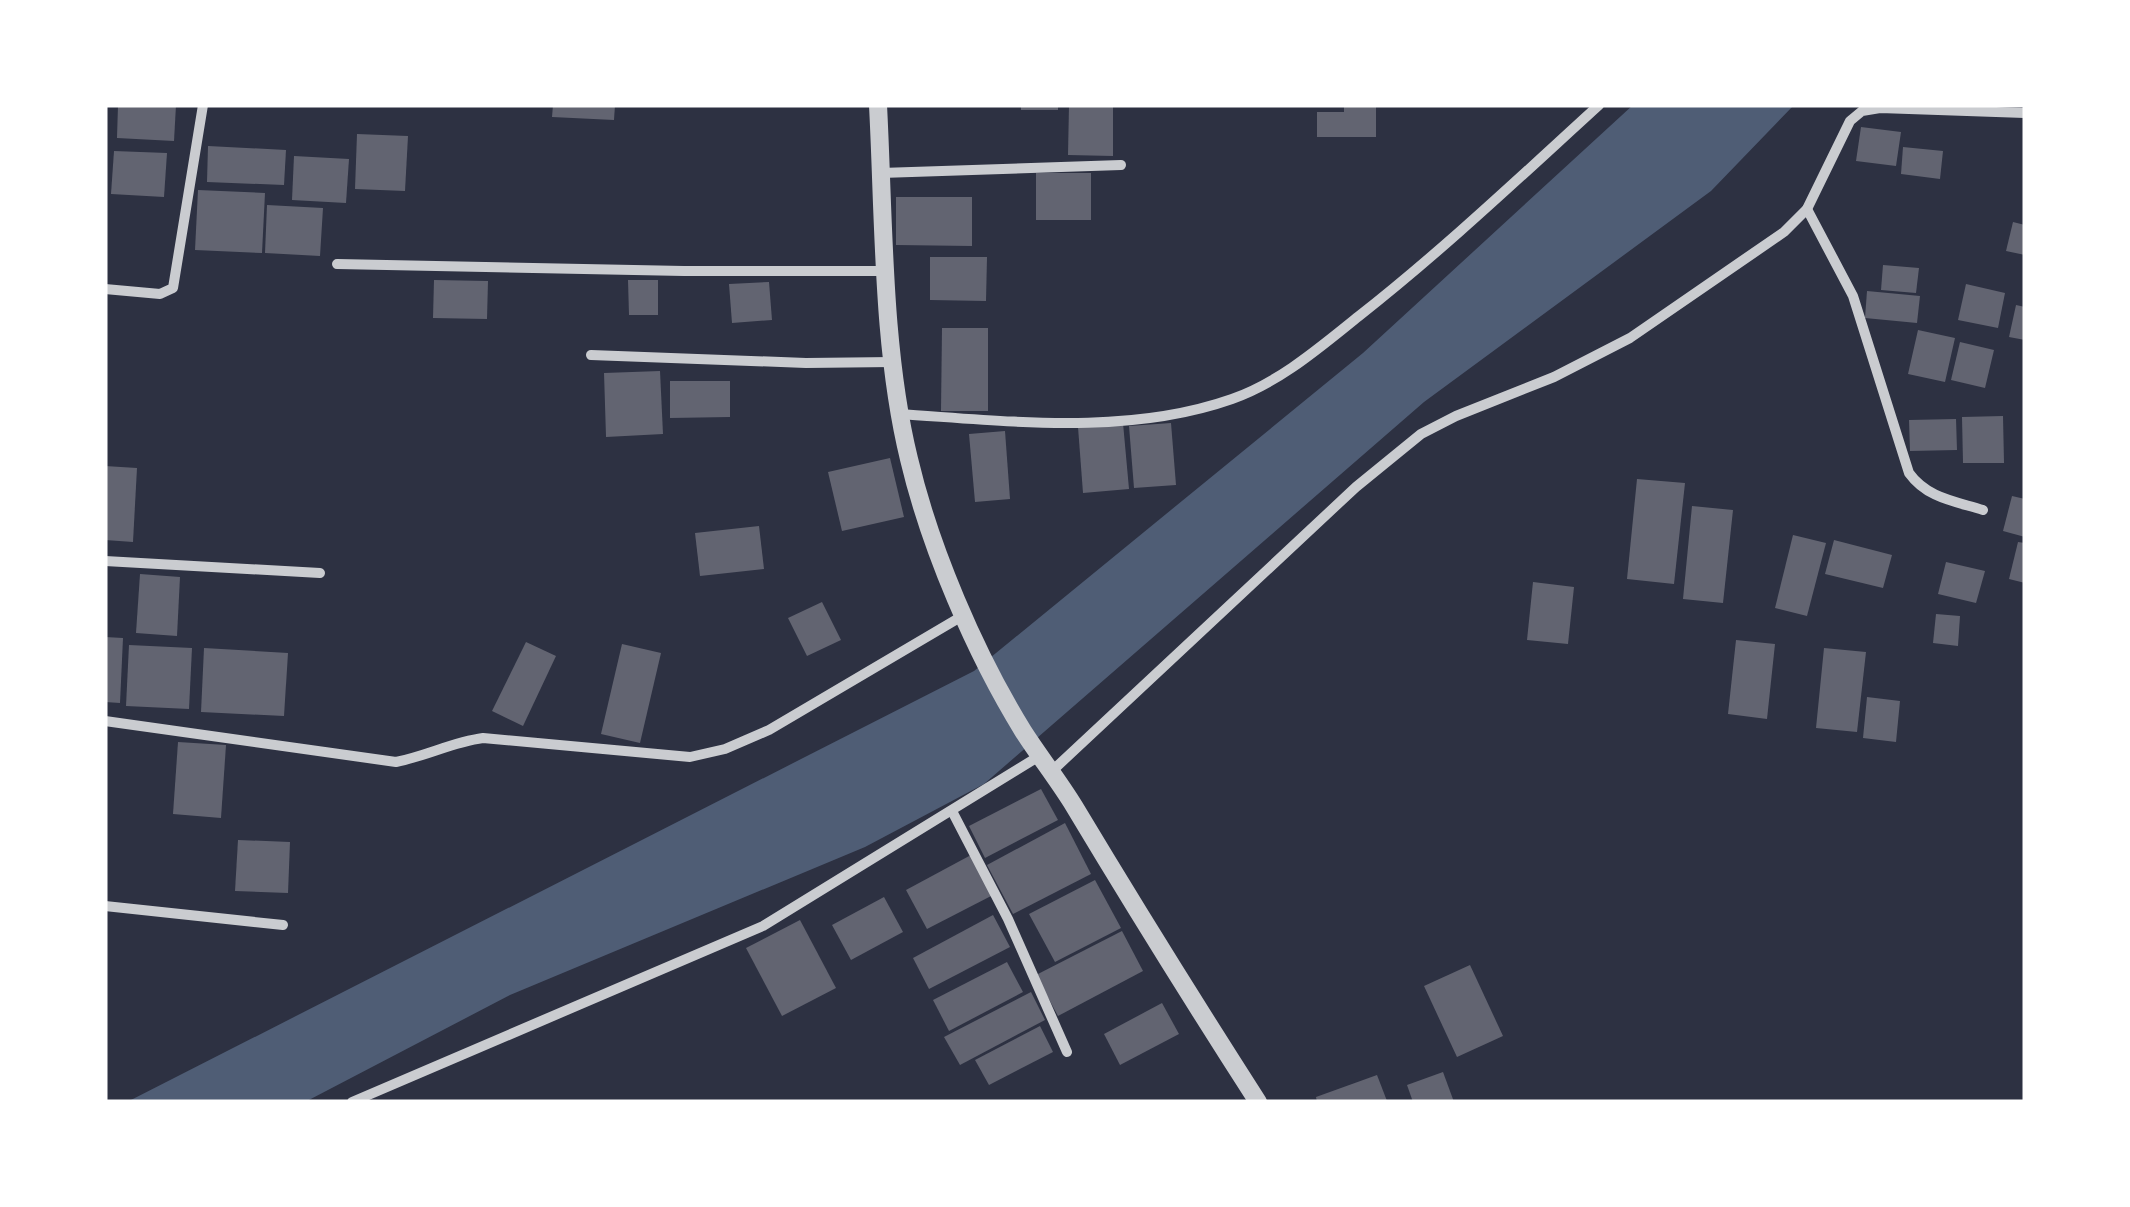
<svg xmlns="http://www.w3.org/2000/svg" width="2130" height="1207" font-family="'PT Sans',sans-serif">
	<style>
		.water { fill: #4f5d75 }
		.building { fill: #626471 }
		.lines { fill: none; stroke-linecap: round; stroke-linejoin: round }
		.minor { stroke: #caccd0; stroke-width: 10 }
		.tertiary { stroke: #caccd0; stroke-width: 18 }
	</style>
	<rect width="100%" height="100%" fill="#2d3142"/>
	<polygon class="water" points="1633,105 1794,105 1711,191 1424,402 984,784 865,847 510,995 305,1102 127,1102 974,671 1363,353"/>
	<g class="building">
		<polygon points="118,105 176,105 174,141 117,138"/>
		<polygon points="553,105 615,105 614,120 552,117"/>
		<rect x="1021" y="105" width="37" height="5"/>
		<polygon points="1069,105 1113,105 1113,156 1068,155"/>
		<polygon points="1344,105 1376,105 1376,137 1317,137 1317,112 1344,112"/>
		<polygon points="1861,127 1901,132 1896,166 1856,161"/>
		<polygon points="357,134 408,136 405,191 355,189"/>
		<polygon points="208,146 286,150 284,185 207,182"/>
		<polygon points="1903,147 1943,151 1940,179 1901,174"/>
		<polygon points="114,151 167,153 164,197 111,194"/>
		<polygon points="294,156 349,159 346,203 292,200"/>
		<rect x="1036" y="173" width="55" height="47"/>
		<polygon points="198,190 265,193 262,253 195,250"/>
		<polygon points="896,197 972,197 972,246 896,245"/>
		<polygon points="267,205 323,208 320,256 265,253"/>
		<polygon points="2013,222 2025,225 2025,255 2006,251"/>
		<polygon points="930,257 987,257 986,301 930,300"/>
		<polygon points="1883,265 1919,268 1916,293 1881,290"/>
		<polygon points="434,280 488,281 487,319 433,318"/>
		<polygon points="628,280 658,280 658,315 629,315"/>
		<polygon points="769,282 772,320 732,323 729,284"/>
		<polygon points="1966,284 2005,293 1998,328 1958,320"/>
		<polygon points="1867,291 1920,296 1917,323 1865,318"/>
		<polygon points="2016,305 2025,307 2025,340 2009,337"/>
		<polygon points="942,328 988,328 988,411 941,411"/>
		<polygon points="1918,330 1955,338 1945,382 1908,374"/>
		<polygon points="1960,342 1994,350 1985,388 1951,380"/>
		<polygon points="660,371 663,434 606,437 604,373"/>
		<polygon points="670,381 730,381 730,417 670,418"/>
		<polygon points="2003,416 2004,463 1963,463 1962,417"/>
		<polygon points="1956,419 1957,450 1910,451 1909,420"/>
		<polygon points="1123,423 1129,489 1083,493 1078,427"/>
		<polygon points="1171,423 1176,485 1134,488 1129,426"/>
		<polygon points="1005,431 1010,499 975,502 969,434"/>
		<polygon points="890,458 904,517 842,531 828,472"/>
		<polygon points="105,466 137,468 133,542 105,540"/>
		<polygon points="1637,479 1685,483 1674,584 1627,579"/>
		<polygon points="2012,496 2025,499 2025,537 2003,531"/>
		<polygon points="1692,506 1733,510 1723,603 1683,599"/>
		<polygon points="759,526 764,569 700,576 695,533"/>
		<polygon points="1793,535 1826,543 1807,616 1775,608"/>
		<polygon points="1834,540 1892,555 1883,588 1825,574"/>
		<polygon points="2018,542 2025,543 2025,583 2009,579"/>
		<polygon points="1946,562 1985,571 1976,603 1938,594"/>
		<polygon points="140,574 180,577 177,636 136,633"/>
		<polygon points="1533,582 1574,587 1568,644 1527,640"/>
		<polygon points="822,602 841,640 807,656 788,618"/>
		<polygon points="1936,614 1960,616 1958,646 1933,643"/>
		<polygon points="105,637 123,638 120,703 105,702"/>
		<polygon points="1736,640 1775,644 1767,719 1728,714"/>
		<polygon points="526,642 556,656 523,726 492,711"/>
		<polygon points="622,644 661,653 640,743 601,734"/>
		<polygon points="129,645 192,648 189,709 126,706"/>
		<polygon points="204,648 288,653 284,716 201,712"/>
		<polygon points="1824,648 1866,652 1857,732 1816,728"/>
		<polygon points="1867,697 1900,701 1896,742 1863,738"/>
		<polygon points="178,742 226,745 221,818 173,814"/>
		<polygon points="1041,789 1058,820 985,858 969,826"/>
		<polygon points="1065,823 1091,874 1013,914 987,865"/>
		<polygon points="238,840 290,842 288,893 235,891"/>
		<polygon points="971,855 993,895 927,929 906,890"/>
		<polygon points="1095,880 1121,928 1055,962 1029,914"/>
		<polygon points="884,897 903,932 851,960 832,925"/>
		<polygon points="993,915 1010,947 929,989 913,958"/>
		<polygon points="800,920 836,988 782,1016 746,948"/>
		<polygon points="1122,931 1143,971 1058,1016 1036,975"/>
		<polygon points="1007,962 1023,992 949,1031 933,1000"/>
		<polygon points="1470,965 1503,1036 1457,1057 1424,986"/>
		<polygon points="1031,992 1045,1020 960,1065 944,1037"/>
		<polygon points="1162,1003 1179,1034 1120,1065 1104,1034"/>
		<polygon points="1040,1026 1053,1052 989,1085 975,1060"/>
		<polygon points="1443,1072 1454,1102 1413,1102 1407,1085"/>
		<polygon points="1377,1075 1387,1101 1317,1102 1316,1097"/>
	</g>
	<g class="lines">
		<g class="minor">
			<polyline points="881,173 1121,165"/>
			<path d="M1807 209 1853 296 1909 473C1927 498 1954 501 1983 510"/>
			<polyline points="337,264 684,271 886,271"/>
			<polyline points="105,289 160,294 173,288 203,105"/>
			<polyline points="591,355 806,363 893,362"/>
			<path d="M899 414C1008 421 1127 436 1232 399 1280 382 1319 348 1359 316 1443 250 1520 177 1599 105"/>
			<polyline points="105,561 320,573"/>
			<path d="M105 721 396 762C426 756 453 742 483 738L690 757 725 749 769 730 964 615"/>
			<polyline points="1052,771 1356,487 1421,434 1456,416 1554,377 1630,338 1784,232 1807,209 1850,121 1862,111 1880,108 2025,113"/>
			<polyline points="952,811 1008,919 1067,1052"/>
			<polyline points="105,906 283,925"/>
			<polyline points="352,1102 763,926 1041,755"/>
		</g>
		<path class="tertiary" d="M878 105C884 219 882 349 909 459 930 548 975 653 1023 731 1039 756 1058 780 1074 806 1134 906 1195 1004 1258 1102"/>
	</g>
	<rect width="2130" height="1207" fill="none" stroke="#ffffff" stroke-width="215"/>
</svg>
